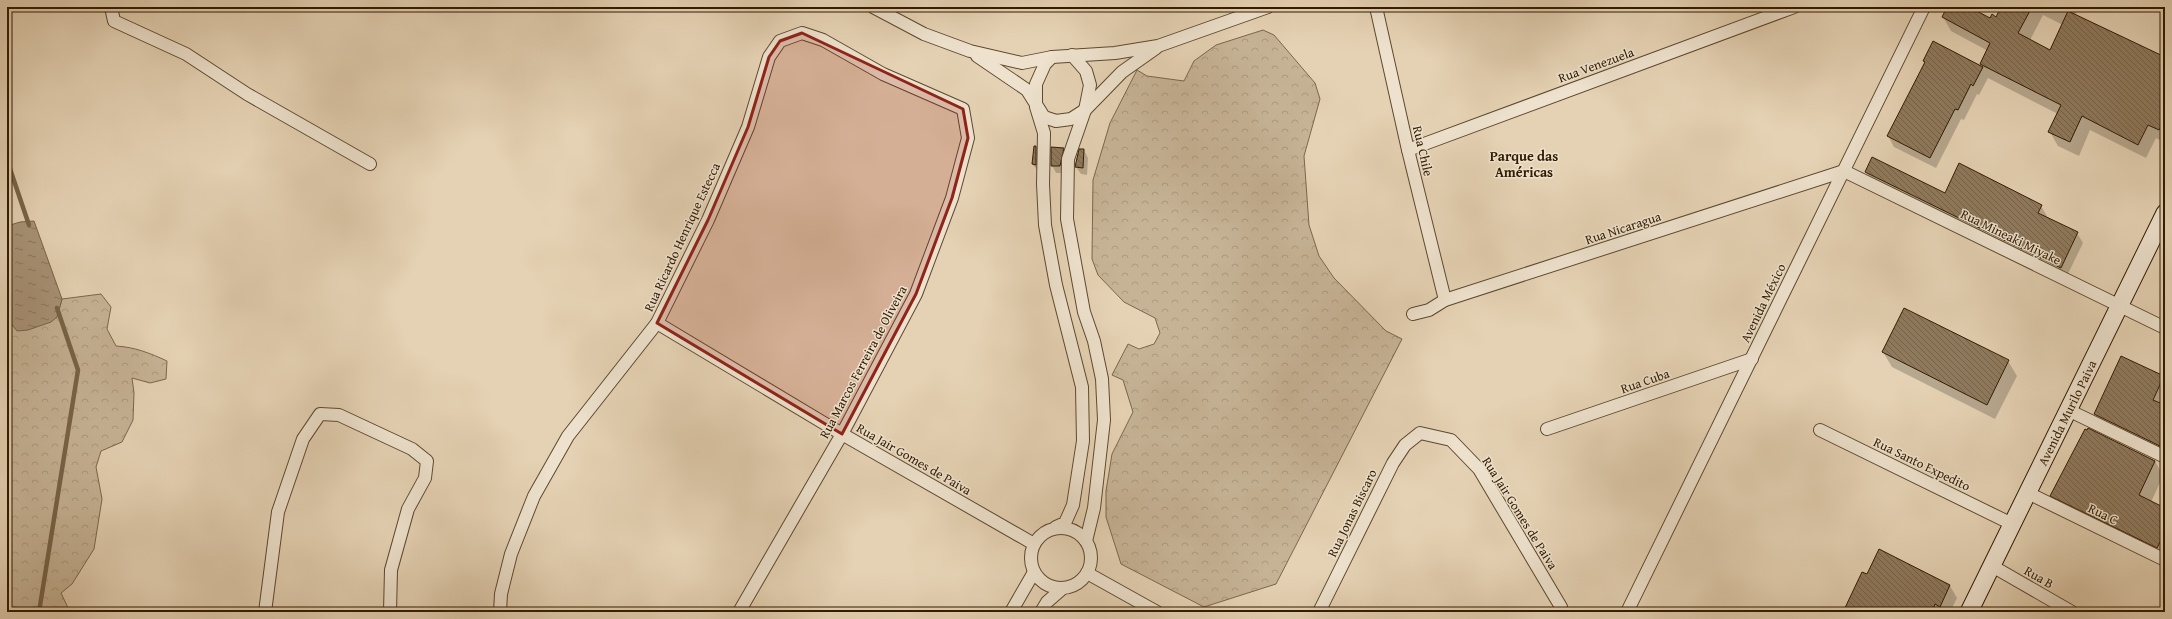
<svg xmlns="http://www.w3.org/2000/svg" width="2172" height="619" font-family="'Gentium Book Plus',serif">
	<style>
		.forest { fill: url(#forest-crowns); stroke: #7c664c }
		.water { fill: url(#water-ripples); stroke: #786348 }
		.shadow { fill: #0003; fill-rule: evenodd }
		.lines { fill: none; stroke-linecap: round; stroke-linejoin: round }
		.stream { stroke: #786348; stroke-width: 4.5 }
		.building { fill: url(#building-back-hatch); stroke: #311a01 }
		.street-casing { stroke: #5e482e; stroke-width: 14 }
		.secondary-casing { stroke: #311a01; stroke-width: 19 }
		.street { stroke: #eee2ce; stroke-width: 12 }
		.secondary { stroke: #eee2ce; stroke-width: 17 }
		.marked { fill: #8f2418; fill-opacity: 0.2; stroke: #8f2418; stroke-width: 3; stroke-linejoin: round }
		.labels { text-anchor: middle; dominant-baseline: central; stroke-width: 3; stroke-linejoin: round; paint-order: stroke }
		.street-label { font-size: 13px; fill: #311a01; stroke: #eee2ce }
		.neighbourhood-label { font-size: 14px; font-weight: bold; fill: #311a01; stroke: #eee2ce }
	</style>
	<defs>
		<pattern id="forest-crowns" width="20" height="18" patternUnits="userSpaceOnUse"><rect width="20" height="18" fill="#c6b396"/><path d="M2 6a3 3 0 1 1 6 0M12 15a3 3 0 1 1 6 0" fill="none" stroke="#ab9980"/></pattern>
		<pattern id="water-ripples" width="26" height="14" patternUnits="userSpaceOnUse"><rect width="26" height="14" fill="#a89377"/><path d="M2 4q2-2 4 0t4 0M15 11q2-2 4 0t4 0" fill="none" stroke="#89775f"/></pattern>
		<pattern id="building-back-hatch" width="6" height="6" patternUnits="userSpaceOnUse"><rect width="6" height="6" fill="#8f7a5e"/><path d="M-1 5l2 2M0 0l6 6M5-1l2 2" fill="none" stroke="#75634b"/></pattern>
	</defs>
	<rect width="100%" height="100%" fill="#e5d2b4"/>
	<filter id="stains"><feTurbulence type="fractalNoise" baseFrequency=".005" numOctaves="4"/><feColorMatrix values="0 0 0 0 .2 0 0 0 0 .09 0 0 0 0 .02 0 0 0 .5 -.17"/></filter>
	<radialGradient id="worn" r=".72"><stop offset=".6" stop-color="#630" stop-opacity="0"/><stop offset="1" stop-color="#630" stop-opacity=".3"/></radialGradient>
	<g class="forest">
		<polygon points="1263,30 1274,35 1315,83 1320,99 1304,156 1309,225 1319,256 1334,278 1386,331 1402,339 1276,584 1204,607 1121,564 1106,517 1106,491 1112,454 1133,412 1123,380 1112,375 1128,344 1139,349 1154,344 1160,333 1155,318 1124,302 1098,275 1092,259 1093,180 1110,123 1137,70 1147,76 1184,81 1194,61 1216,45"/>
		<path d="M101 294 111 307 107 329 116 346C134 347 150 353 167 361L166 379 150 383 132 378 134 393 133 420 122 442 101 451 96 467 102 499 94 549 72 584 61 593 70 612H7V318L11 326 57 317 62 299Z"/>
	</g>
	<polygon class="water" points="34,221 62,299 57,317 51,322 28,330 17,331 7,318 7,226 20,222"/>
	<g class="shadow">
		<path d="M1948 7H1977L1975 11 1990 19 1997 18 2002 7H2079L2075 15 2165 58V143L2156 138 2146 158 2090 130 2079 156 2058 146 2050 132 2058 114 1988 78 1979 95 1977 94 1964 120 1961 119 1936 168 1894 147 1888 136 1926 63 1924 60 1934 42 1983 68 1981 64 1988 51 1951 31 1943 17ZM2043 15 2063 25 2051 51 2030 40Z"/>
		<polygon points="1036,147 1040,155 1038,172 1033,164"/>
		<polygon points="1063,149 1068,156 1064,173 1056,173 1052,165"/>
		<polygon points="1084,150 1088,158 1087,175 1081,174 1076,167"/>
		<polygon points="1866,172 1945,194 2041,206 2047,216 2046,218 2077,233 2083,243 2066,278 1872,182"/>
		<polygon points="1883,352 2008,361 2017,376 1995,419 1892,367"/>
		<polygon points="2163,377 2165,379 2165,459 2104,429 2095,414"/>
		<polygon points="2088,429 2155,461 2163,476 2151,502 2165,509 2165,562 2060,511 2052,496"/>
		<polygon points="1950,586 1957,598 1950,612 1844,612"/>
	</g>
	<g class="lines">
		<g class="stream">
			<polyline points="7,160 29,225"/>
			<polyline points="39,612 78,370 57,308"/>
		</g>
	</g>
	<g class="building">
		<polygon points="1947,7 1969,7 1990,18 1992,14 1996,17 2001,7 2032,7 2018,33 2050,50 2068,11 2165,57 2165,118 2159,130 2148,125 2138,145 2082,116 2070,142 2048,132 2061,105 1980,64 1990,43 1942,17"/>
		<polygon points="1933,41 1983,67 1973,86 1971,84 1958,110 1955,109 1930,158 1887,136 1925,62 1923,61"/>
		<polygon points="1034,146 1036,146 1036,165 1032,164"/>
		<polygon points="1051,147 1064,148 1060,166 1051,166"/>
		<polygon points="1079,149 1084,149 1083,168 1075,167"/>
		<polygon points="1872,157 1945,193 1959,163 2042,205 2038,213 2078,232 2061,268 1865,172"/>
		<polygon points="1904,308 2009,360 1987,405 1882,352"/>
		<polygon points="2121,356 2164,376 2153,400 2165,405 2165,440 2162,447 2094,414"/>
		<polygon points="2088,428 2155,461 2139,495 2165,508 2165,532 2157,548 2050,496 2085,429 2087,430"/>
		<polygon points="1879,549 1950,585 1940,607 1935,604 1932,612 1843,612 1862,572 1867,574"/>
	</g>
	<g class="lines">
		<defs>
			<g id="street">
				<polyline points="111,7 114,21 186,54 247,94 370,164"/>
				<polyline points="873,7 924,34 970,51 1022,63 1052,57 1115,53 1158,46 1268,7"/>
				<polyline points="1376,7 1408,150 1445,300"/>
				<polyline points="1072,55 1086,71 1090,85 1085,110 1068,159 1067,219 1084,312 1094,341 1102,379 1104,420 1094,508 1086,541"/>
				<polyline points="977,56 1027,90 1044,117 1056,121 1071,119 1085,110 1122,72 1156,48"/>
				<polyline points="1052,57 1045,64 1036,84 1036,107 1044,133 1043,184 1045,225 1056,285 1082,387 1083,441 1073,505 1065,523 1056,527"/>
				<polyline points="1408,150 1794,7"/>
				<polyline points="1413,314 1429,310 1445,300 1844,171 2165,328"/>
				<polyline points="657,323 842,434 1034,544"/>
				<polyline points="2068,410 2165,457"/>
				<polyline points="1547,429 1752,359"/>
				<polyline points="1820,430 2012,524"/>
				<polyline points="2028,493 2165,560"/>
				<circle cx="1061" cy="558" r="30"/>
				<polyline points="1992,566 2072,612"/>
				<polyline points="1087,573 1157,612"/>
				<polyline points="265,612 278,512 303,439 320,414 339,415 412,449 427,461 425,478 408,509 391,570 390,612"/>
				<polyline points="500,612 501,594 511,554 534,496 568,436 657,323 708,220 748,127 769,57 780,41 802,33 823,40 883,74 963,109 968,138 952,198 916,294 842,434 739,612"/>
				<polyline points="1011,612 1034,572"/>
				<polyline points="1041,612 1047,602 1063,588"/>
				<polyline points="1319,612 1393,463 1405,445 1420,433 1451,440 1479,469 1561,607 1562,612"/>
				<polyline points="1627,612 1924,7"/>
			</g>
			<g id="secondary">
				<path id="s1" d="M1969 612 2165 213"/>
			</g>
		</defs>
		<use href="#street" class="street-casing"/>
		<use href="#secondary" class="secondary-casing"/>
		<use href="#street" class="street"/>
		<use href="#secondary" class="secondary"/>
	</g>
	<path class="marked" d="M802 33 963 109 968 138 952 198 916 294 842 434 657 323 708 220 748 127 769 57 780 41Z"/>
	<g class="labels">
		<g class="street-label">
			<text transform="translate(1596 65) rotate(-20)">Rua Venezuela</text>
			<text transform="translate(1423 151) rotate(77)">Rua Chile</text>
			<text transform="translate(1623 228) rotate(-18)">Rua Nicaragua</text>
			<text transform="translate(682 237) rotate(-65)">Rua Ricardo Henrique Estecca</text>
			<text transform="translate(2011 237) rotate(26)">Rua Mineaki Miyake</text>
			<text transform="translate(1763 303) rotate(-64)">Avenida México</text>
			<text transform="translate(863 362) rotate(-62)">Rua Marcos Ferreira de Oliveira</text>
			<text transform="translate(1645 381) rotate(-19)">Rua Cuba</text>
			<text stroke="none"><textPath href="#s1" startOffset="222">Avenida Murilo Paiva</textPath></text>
			<text transform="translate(914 459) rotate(30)">Rua Jair Gomes de Paiva</text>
			<text transform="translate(1922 464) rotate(26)">Rua Santo Expedito</text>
			<text transform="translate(1352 513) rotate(-64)">Rua Jonas Biscaro</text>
			<text transform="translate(1520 513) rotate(58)">Rua Jair Gomes de Paiva</text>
			<text transform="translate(2103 514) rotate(26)">Rua C</text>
			<text transform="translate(2039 577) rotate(30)">Rua B</text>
		</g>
		<g class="neighbourhood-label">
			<text x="1524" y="156">Parque das<tspan x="1524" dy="16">Américas</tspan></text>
		</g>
	</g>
	<rect width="2172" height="619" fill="none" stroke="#e5d2b4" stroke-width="24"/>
	<rect x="8" y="8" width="2156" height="603" fill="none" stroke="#311a01" stroke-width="2"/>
	<rect x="12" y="12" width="2148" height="595" fill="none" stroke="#311a01"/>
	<rect width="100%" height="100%" filter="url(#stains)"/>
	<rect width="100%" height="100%" fill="url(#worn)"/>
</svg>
